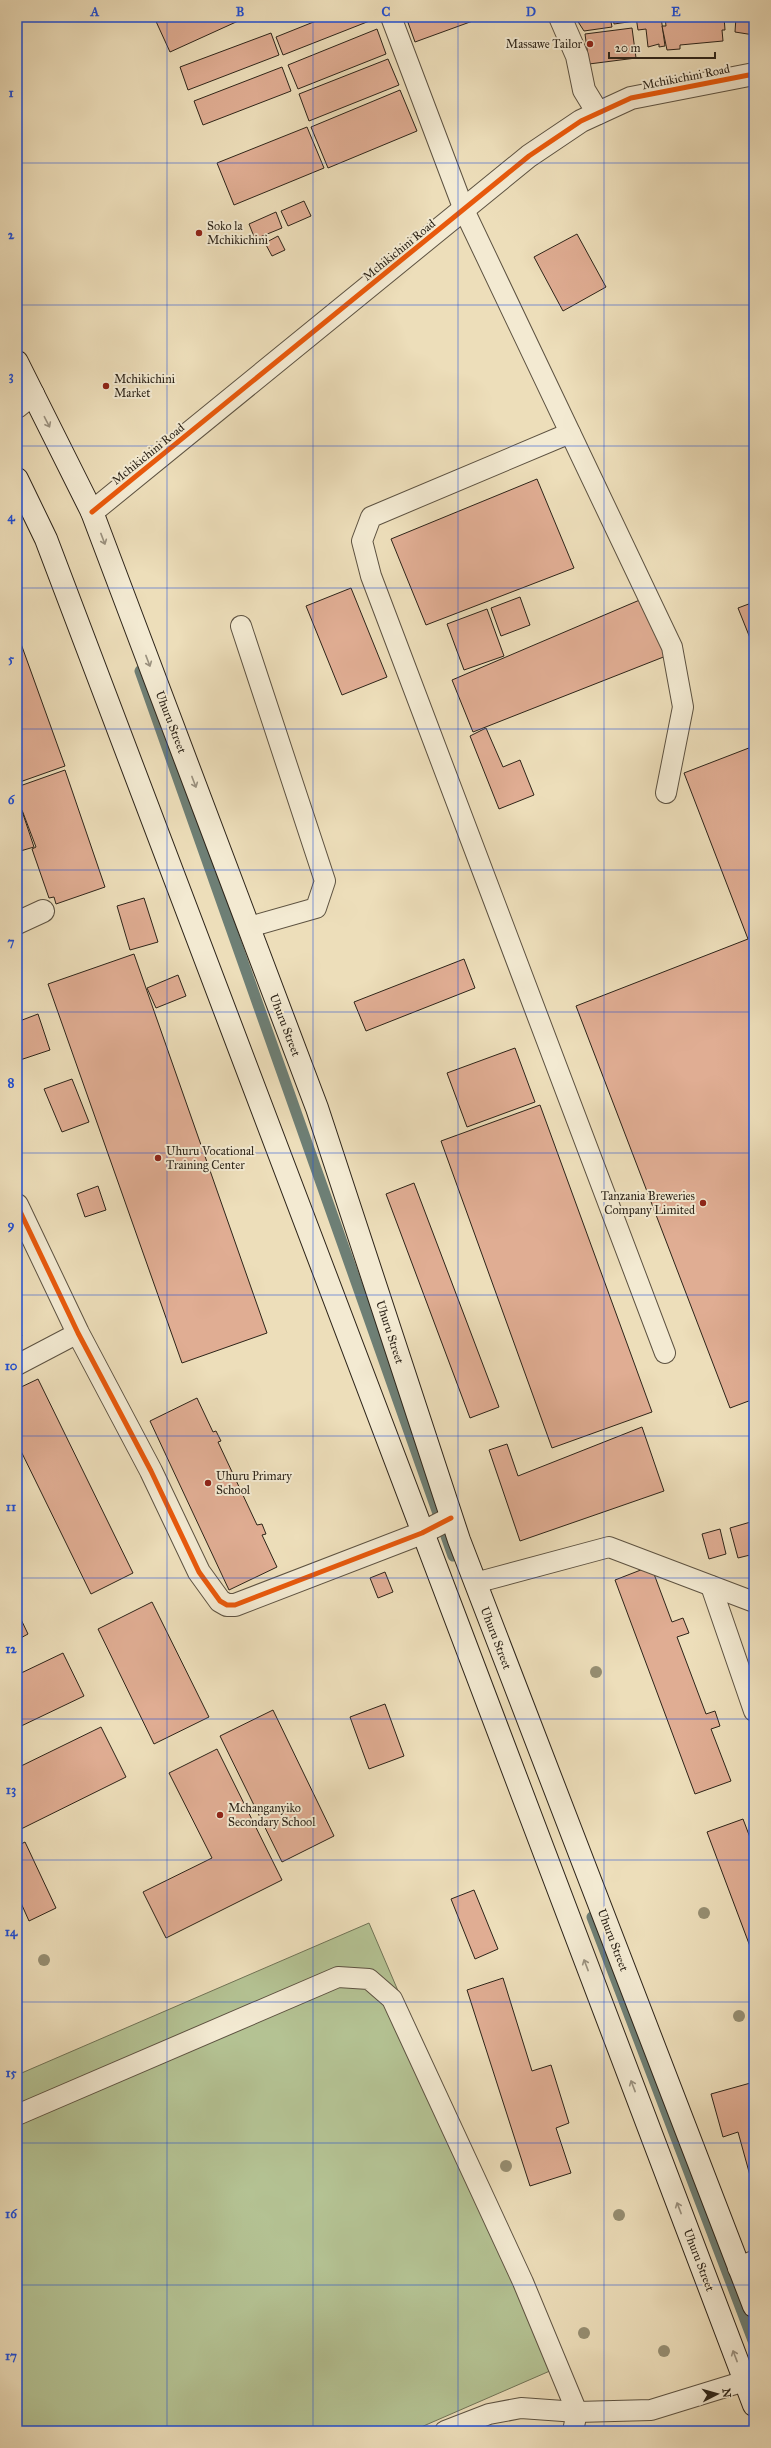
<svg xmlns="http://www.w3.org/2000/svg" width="771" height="2448" font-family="'IM FELL Great Primer',serif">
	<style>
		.green { fill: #b4c293; stroke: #707356 }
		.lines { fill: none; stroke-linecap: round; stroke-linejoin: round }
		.stream { stroke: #6e7f75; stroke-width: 11 }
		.building { fill: #e0ad93; stroke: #2d2419 }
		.lane-casing { stroke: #5d5241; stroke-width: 22 }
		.street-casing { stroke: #5d5241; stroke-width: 24 }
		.secondary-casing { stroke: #2d2419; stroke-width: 24 }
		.lane { stroke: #f3ead2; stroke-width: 20 }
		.street { stroke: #f3ead2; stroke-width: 22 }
		.secondary { stroke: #f3ead2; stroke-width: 22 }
		.cycleway-casing { stroke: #f3ead2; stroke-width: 8 }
		.cycleway { stroke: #e8590c; stroke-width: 5 }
		.tree { fill: #968e72 }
		.oneway { stroke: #9a917f }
		.grid { fill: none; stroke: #1d4ed8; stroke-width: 1; stroke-opacity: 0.55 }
		.poi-dot { fill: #8f2418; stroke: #f3ead2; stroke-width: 1.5 }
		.labels { text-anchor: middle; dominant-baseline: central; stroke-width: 4; stroke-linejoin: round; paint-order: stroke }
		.poi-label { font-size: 12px; fill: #2d2419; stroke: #f3ead2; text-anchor: start }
		.street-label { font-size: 12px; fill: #2d2419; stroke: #f3ead2 }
		.neatline { fill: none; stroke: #1d4ed8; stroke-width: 1.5 }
		.grid-label { font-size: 13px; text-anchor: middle; font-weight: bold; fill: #1d4ed8 }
	</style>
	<rect width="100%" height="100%" fill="#eddeba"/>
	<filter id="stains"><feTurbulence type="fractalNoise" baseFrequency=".005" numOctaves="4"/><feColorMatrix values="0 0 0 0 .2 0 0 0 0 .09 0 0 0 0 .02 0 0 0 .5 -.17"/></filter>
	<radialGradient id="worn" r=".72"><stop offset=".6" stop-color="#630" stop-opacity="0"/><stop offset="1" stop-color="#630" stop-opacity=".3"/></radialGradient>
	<polygon class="green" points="369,1923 559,2367 412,2431 17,2431 17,2075"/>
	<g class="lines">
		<g class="stream">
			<polyline points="140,671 453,1556"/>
			<polyline points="592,1917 754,2343"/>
		</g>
	</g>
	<g class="building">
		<polygon points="154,17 247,17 170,52"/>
		<polygon points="326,17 371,17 372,20 283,55 276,37"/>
		<polygon points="406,17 481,17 481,18 415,42"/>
		<polygon points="610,17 612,27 584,31 575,17"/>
		<polygon points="613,17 635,17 635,21 614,24"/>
		<polygon points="636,17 661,17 665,46 659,47 659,44 648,47 646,29 638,30"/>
		<polygon points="665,17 724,17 725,30 722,30 723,41 680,45 680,49 667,50 662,26 666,26"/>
		<polygon points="736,17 754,17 754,35 735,32"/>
		<polygon points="632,28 636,58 589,64 585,34"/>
		<polygon points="377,29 386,54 298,89 288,65"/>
		<polygon points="271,33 279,55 188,90 180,67"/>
		<polygon points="388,59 399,85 309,121 299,94"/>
		<polygon points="282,67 291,91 203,125 194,101"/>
		<polygon points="400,90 417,131 328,168 311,127"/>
		<polygon points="307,127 324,168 234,205 217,163"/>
		<polygon points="304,201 311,216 288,226 281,211"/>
		<polygon points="276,212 282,228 255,239 249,224"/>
		<polygon points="577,234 606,287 563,311 534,257"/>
		<polygon points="278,236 285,250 272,256 265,243"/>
		<polygon points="537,479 574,568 426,625 391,539"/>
		<polygon points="351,588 387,677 342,695 306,606"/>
		<polygon points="520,597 530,625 501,636 491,608"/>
		<polygon points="642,599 666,656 473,732 452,680"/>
		<polygon points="754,602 754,648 738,608"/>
		<polygon points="487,609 504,656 464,670 447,624"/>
		<polygon points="20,641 65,766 17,783 17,642"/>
		<polygon points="486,728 503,767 520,760 534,795 499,809 470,736"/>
		<polygon points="754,746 754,1399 730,1408 576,1006 748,939 684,773"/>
		<polygon points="65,770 105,887 56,904 54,897 49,898 32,849 36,847 22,810 19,811 17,803 17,787"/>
		<polygon points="22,811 34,847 17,852 17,813"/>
		<polygon points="144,898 158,942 130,950 117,906"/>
		<polygon points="134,954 267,1333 182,1363 48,984"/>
		<polygon points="464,959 475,988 366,1031 354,1002"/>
		<polygon points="178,975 186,996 156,1008 147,988"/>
		<polygon points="38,1014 50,1050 17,1061 17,1022"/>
		<polygon points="515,1048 535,1102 467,1127 447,1073"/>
		<polygon points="72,1079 89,1122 62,1132 44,1089"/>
		<polygon points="540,1105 652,1412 552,1448 441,1141"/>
		<polygon points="414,1183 499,1407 470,1418 386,1194"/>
		<polygon points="98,1186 106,1210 85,1217 77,1194"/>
		<polygon points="17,1327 22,1336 17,1338"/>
		<polygon points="38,1379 133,1573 91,1594 17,1443 17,1389"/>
		<polygon points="197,1398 213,1432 216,1431 221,1441 218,1442 257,1525 262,1524 266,1534 262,1535 277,1567 229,1590 150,1421"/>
		<polygon points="642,1427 664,1491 520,1541 489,1450 507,1444 518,1476"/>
		<polygon points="754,1521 754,1554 738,1558 730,1528"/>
		<polygon points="720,1529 726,1554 709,1559 702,1534"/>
		<polygon points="651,1566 672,1622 683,1618 689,1633 677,1637 706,1714 715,1711 720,1726 711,1729 731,1781 695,1794 615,1580"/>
		<polygon points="385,1572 393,1592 378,1598 370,1578"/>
		<polygon points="152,1602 209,1717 154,1744 98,1629"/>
		<polygon points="17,1611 28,1634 17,1640"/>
		<polygon points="63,1653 84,1696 17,1728 17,1675"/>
		<polygon points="385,1704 404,1756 369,1769 350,1717"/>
		<polygon points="273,1710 334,1836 282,1862 220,1736"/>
		<polygon points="101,1727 126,1777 17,1831 17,1768"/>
		<polygon points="217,1749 282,1880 166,1938 143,1892 212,1858 169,1773"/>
		<polygon points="743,1819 754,1848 754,1957 707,1832"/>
		<polygon points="25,1842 56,1908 29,1921 17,1894 17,1846"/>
		<polygon points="474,1890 498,1949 475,1959 451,1899"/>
		<polygon points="503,1978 532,2071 551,2065 569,2123 556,2128 571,2173 530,2186 467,1990"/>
		<polygon points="754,2082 754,2190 738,2132 723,2137 711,2094"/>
	</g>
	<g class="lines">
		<defs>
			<g id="lane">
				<polyline points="391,17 464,210 672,647 683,707 666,793"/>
				<polyline points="570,433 371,517 362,541 371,576 665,1353"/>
				<polyline points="241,626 325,881 316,908 249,927"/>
				<polyline points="17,1365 78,1333"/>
				<polyline points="475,1583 609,1547 754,1602"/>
				<polyline points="711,1586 754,1711"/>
				<polyline points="17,2115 338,1977 369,1979 392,1999 523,2282 577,2412 573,2431"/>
				<polyline points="445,2431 489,2414 521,2408 577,2412 651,2410 745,2381"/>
			</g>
			<g id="street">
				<polyline points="560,17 577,56 584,90 598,113"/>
				<polyline points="17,407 33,394"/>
				<polyline points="92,512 529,156 581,121 631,98 754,74"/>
				<polyline points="17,923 43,911"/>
				<polyline points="17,1205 78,1333 151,1471 199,1572 220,1601 227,1605 235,1605 422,1533 451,1518"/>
				<polyline points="739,2268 754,2262"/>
			</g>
			<g id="secondary">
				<polyline points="17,362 92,512 317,1108 459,1540 754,2306"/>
				<polyline points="17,479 46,539 754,2405"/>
			</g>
		</defs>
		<use href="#lane" class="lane-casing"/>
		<use href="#street" class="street-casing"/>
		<use href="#secondary" class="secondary-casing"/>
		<use href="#lane" class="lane"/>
		<use href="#street" class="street"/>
		<use href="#secondary" class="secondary"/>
		<defs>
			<g id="cycleway">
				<polyline points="92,512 529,156 581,121 631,98 754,74"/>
				<polyline points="17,1205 78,1333 151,1471 199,1572 220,1601 227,1605 235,1605 422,1533 451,1518"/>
			</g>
		</defs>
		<use href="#cycleway" class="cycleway-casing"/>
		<use href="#cycleway" class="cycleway"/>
	</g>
	<g class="tree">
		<circle cx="596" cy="1672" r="6"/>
		<circle cx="704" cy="1913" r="6"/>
		<circle cx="44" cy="1960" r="6"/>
		<circle cx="739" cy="2016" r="6"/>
		<circle cx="506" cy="2166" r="6"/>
		<circle cx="619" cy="2215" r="6"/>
		<circle cx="584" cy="2333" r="6"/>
		<circle cx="664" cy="2351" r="6"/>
	</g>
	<defs><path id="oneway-shaft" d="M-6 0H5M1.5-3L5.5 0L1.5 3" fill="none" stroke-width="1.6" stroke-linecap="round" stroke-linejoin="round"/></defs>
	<g class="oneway">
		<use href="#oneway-shaft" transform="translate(47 422) rotate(63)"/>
		<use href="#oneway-shaft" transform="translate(103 539) rotate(69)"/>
		<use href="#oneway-shaft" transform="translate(148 661) rotate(69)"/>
		<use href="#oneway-shaft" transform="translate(194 782) rotate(69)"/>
		<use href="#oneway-shaft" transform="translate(586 1965) rotate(-111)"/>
		<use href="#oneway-shaft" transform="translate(633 2086) rotate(-111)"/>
		<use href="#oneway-shaft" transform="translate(679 2208) rotate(-111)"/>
		<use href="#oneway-shaft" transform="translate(735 2356) rotate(-111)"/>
	</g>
	<path class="grid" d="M167 17V2431M313 17V2431M458 17V2431M604 17V2431M17 163H754M17 305H754M17 446H754M17 588H754M17 729H754M17 870H754M17 1012H754M17 1153H754M17 1295H754M17 1436H754M17 1578H754M17 1719H754M17 1860H754M17 2002H754M17 2143H754M17 2285H754"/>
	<g class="poi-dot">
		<circle cx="590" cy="44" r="4"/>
		<circle cx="199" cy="233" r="4"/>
		<circle cx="106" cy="386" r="4"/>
		<circle cx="158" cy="1158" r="4"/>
		<circle cx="703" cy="1203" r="4"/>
		<circle cx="208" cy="1483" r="4"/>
		<circle cx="220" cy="1815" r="4"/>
	</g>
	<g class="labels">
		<g class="poi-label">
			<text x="582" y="44" text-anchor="end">Massawe Tailor</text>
			<text x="207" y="226">Soko la<tspan x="207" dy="14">Mchikichini</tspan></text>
			<text x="114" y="379">Mchikichini<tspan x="114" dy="14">Market</tspan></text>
			<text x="166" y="1151">Uhuru Vocational<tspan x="166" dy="14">Training Center</tspan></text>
			<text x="695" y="1196" text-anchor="end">Tanzania Breweries<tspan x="695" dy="14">Company Limited</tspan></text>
			<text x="216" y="1476">Uhuru Primary<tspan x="216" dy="14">School</tspan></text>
			<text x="228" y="1808">Mchanganyiko<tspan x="228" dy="14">Secondary School</tspan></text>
		</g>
		<g class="street-label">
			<text transform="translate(686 77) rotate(-11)">Mchikichini Road</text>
			<text transform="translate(399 250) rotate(-39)">Mchikichini Road</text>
			<text transform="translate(148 454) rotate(-39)">Mchikichini Road</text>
			<text transform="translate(171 722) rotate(69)">Uhuru Street</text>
			<text transform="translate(285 1025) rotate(69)">Uhuru Street</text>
			<text transform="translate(390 1332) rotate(72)">Uhuru Street</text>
			<text transform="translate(496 1638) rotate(69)">Uhuru Street</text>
			<text transform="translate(613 1940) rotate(69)">Uhuru Street</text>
			<text transform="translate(699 2260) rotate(69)">Uhuru Street</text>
		</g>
	</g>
	<rect width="771" height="2448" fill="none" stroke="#eddeba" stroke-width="44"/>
	<g transform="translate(717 2394) rotate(84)" stroke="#f3ead2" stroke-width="3" paint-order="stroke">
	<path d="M0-3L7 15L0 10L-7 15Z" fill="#2d2419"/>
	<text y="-6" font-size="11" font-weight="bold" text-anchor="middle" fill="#2d2419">N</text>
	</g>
	<path d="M609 52v6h106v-6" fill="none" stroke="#2d2419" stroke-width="2"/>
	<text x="615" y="52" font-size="12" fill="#2d2419" stroke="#f3ead2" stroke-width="3" paint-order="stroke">20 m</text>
	<rect x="22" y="22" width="727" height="2404" class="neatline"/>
	<g class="grid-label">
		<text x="95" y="16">A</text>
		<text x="240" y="16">B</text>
		<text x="386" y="16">C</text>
		<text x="531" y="16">D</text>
		<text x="676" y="16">E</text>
		<text x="11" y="97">1</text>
		<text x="11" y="239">2</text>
		<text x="11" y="380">3</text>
		<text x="11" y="521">4</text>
		<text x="11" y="663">5</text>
		<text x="11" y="804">6</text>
		<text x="11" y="946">7</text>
		<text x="11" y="1087">8</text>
		<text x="11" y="1229">9</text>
		<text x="11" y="1370">10</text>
		<text x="11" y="1511">11</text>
		<text x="11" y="1653">12</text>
		<text x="11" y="1794">13</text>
		<text x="11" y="1936">14</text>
		<text x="11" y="2077">15</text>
		<text x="11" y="2218">16</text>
		<text x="11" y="2360">17</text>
	</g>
	<rect width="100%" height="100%" filter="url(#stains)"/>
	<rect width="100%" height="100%" fill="url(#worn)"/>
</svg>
